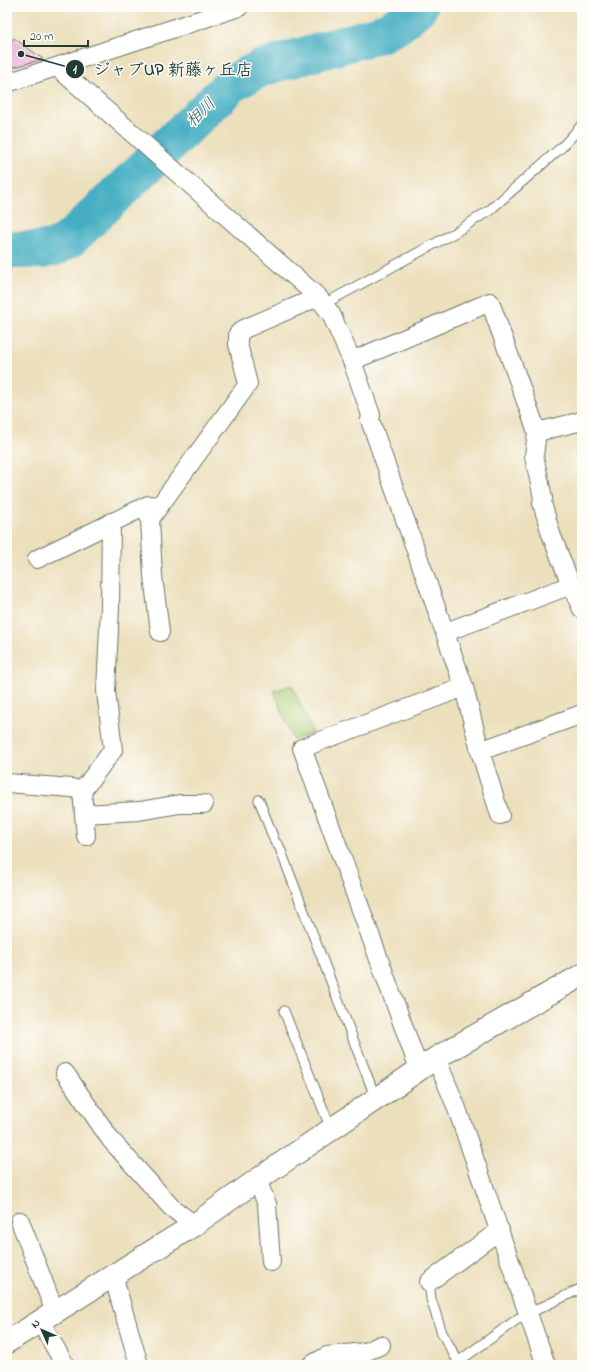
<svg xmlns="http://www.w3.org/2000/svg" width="589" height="1372" font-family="'Indie Flower','Klee One',sans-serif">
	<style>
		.green { fill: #aacd75; stroke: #648554 }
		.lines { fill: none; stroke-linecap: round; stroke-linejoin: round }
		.river { stroke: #44aec2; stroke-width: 38 }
		.building { fill: #ebaad2 }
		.service-casing { stroke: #677664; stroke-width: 11 }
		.minor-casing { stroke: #677664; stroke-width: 20 }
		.tertiary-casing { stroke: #677664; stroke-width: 24 }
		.service { stroke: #fff; stroke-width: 9 }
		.minor { stroke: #fff; stroke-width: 18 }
		.tertiary { stroke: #fff; stroke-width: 22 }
		.labels { text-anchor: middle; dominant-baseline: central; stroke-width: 3; stroke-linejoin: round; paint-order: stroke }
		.water-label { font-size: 17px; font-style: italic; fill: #2a5f5f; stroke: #fdfcf7 }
		.leader { fill: none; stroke: #1f3d34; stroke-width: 1.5 }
		.callout-dot { fill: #1f3d34; stroke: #fdfcf7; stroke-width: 1.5 }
		.mark-label { font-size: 12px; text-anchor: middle; font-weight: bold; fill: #fff }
		.callout-label { font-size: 17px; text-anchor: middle; font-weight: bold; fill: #1f3d34; stroke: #fdfcf7; stroke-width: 3; stroke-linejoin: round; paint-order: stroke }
	</style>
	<rect width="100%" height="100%" fill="#fdfcf7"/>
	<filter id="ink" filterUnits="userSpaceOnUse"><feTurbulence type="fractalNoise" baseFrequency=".025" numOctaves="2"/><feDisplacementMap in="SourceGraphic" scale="8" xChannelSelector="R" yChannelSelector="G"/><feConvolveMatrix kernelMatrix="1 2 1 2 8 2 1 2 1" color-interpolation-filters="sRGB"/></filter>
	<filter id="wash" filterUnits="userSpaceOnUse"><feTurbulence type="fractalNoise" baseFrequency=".012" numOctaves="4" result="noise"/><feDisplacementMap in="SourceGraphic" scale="16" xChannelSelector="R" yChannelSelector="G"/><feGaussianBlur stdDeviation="0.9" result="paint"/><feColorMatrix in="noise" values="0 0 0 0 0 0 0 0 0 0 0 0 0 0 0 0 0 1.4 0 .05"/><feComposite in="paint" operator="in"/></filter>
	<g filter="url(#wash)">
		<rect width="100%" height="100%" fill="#ecdfbc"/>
		<polygon class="green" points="292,685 313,733 293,740 274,691"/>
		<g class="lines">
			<polyline class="river" points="7,250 40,250 56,247 71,238 233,83 261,68 380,34 398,25 419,7"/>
		</g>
		<g id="blocks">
			<polygon class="building" points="14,38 43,59 7,69 7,48"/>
		</g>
	</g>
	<g filter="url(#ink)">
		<use href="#blocks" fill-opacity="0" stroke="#677664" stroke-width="1"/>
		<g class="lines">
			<defs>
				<g id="service">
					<polyline points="324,304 456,232 490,210 563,146 582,125"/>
					<polyline points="259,800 275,842 279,846 376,1099"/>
					<polyline points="284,1011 331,1129"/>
					<polyline points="429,1282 431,1299 442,1333 460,1365"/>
					<polyline points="459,1361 519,1318 582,1288"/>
				</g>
				<g id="minor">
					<polyline points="57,67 318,297 331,314 352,361 371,415 370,420 464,687 480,751 582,714"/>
					<polyline points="7,83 239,7"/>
					<polyline points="352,361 490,302 537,432 582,421"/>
					<polyline points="537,432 534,456 543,498 542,503 551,534 571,585"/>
					<polyline points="37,559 148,505 159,506"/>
					<polyline points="160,632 153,576 150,519 248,384 238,344 238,334 244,329 318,297"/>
					<polyline points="446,632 571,585 582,609"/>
					<polyline points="480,751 500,815"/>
					<polyline points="7,783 72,788 82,791"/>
					<polyline points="84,814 139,811 180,804 204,804"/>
					<polyline points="86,836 82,791 113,750 106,691 110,607 111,522"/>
					<polyline points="436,1058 456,1106 546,1365"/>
					<polyline points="419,1069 302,748 464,687"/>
					<polyline points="65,1073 111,1140 171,1207 194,1225"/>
					<polyline points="257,1180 267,1204 271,1262"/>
					<polyline points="20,1221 55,1312"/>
					<polyline points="113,1275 139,1365"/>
					<polyline points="429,1282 500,1230"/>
					<polyline points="40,1321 65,1365"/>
					<polyline points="311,1365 327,1356 365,1352 381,1345"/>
				</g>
				<polyline id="tertiary" points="7,1342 194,1225 257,1180 436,1058 582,975"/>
			</defs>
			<use href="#service" class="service-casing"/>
			<use href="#minor" class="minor-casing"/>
			<use href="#tertiary" class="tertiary-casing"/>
			<use href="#service" class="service"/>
			<use href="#minor" class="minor"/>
			<use href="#tertiary" class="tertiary"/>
		</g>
	</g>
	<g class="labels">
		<g class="water-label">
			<text transform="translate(201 113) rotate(-44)">相川</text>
		</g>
	</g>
	<path class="leader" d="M21 54L75 69"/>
	<g class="callout-dot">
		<circle cx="21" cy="54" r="4"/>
		<circle cx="75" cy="69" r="10"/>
	</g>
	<g class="mark-label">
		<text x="75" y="73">1</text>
	</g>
	<g class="callout-label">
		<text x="173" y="75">ジャブUP 新藤ヶ丘店</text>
	</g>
	<rect width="589" height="1372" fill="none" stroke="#fdfcf7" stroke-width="24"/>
	<g transform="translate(42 1330) rotate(315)" stroke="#fdfcf7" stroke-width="3" paint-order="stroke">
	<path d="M0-3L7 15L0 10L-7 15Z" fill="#1f3d34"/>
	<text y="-6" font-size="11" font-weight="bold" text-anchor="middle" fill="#1f3d34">N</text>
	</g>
	<path d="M24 40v6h64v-6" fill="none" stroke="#1f3d34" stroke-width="2"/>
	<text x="30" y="40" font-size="12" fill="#1f3d34" stroke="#fdfcf7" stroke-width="3" paint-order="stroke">20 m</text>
</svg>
